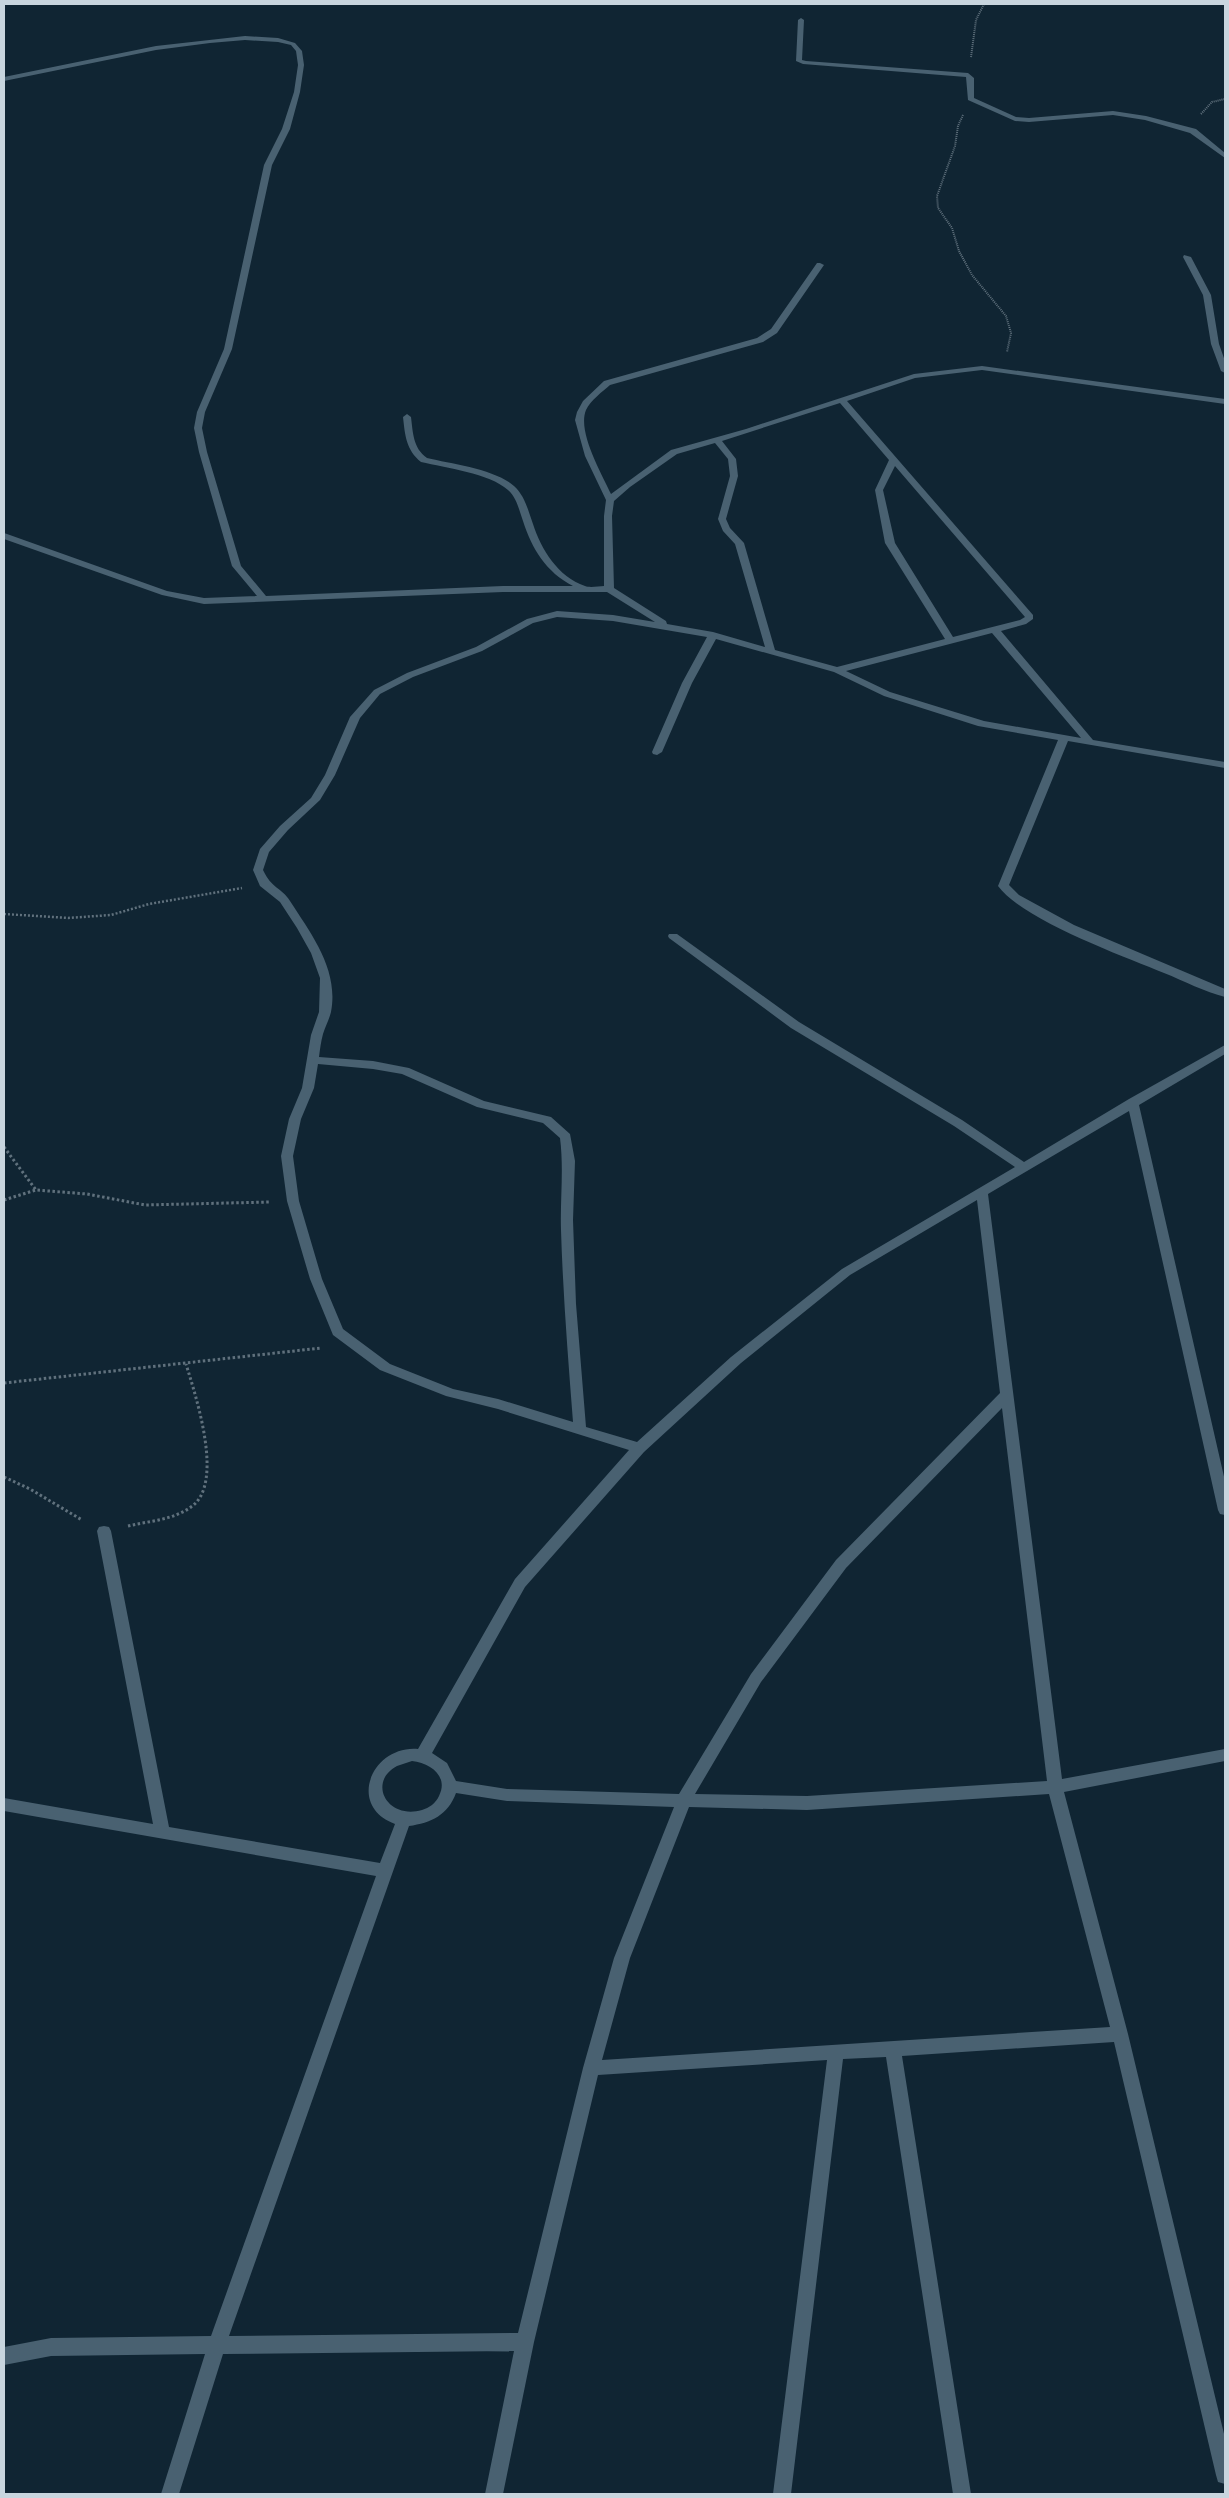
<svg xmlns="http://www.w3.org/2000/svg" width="1229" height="2498" font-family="'Titillium Web',sans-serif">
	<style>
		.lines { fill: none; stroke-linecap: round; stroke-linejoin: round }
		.path-far2 { stroke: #60717d; stroke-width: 2; stroke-dasharray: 1 1; stroke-linecap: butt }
		.path-far1 { stroke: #60717d; stroke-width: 2.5; stroke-dasharray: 2 2; stroke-linecap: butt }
		.path { stroke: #60717d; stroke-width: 3; stroke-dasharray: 2.5 2.5; stroke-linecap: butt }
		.lane { fill: #496171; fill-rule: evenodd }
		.street { fill: #496171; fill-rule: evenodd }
	</style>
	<rect width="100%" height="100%" fill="#102533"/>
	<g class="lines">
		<g class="path-far2">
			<polyline points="971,57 976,20 984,4"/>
			<polyline points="1201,114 1212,102 1225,99"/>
			<polyline points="963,115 958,126 955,146 937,196 938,208 952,228 959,251 972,275 1006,316 1011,333 1007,352"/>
		</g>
		<polyline class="path-far1" points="4,914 68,918 111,915 149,904 242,888"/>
		<g class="path">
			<polyline points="4,1147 36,1190"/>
			<polyline points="4,1200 36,1190 87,1194 145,1205 270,1202"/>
			<polyline points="4,1383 321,1348"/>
			<polyline points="4,1477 30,1489 82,1520"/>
			<path d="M128 1526C149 1521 173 1520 191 1507 225 1484 196 1397 186 1364"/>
		</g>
		<polygon class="lane" points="801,18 804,20 802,60 806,61 968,73 974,78 974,98 1016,117 1029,118 1113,111 1146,116 1196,129 1225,153 1225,158 1190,133 1145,120 1113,115 1029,122 1015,121 968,100 966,77 803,64 796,61 798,20"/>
		<g class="street">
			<path d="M245 36 278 38 295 43 302 51 304 65 300 92 290 129 272 165 232 349 205 412 202 428 207 452 241 566 266 596 503 586H573C546 572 532 549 523 521 519 510 517 498 508 490 489 473 446 468 421 462 406 450 405 435 403 417L407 414 411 417C413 433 413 448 427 458 452 464 495 469 514 486 525 496 528 510 533 524 541 549 558 577 585 586 590 588 599 586 604 586V516L606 500 585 456 575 420 577 412 583 401 604 381 757 338 771 329 817 263H820L824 265 777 333 763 342 610 385C602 392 591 400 586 410 577 432 602 474 611 494L671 450 746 429 914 374 982 366 1225 399V404L982 370 915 378 847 401 1033 615V619L1026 624 1001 631 1093 740 1225 762V768L1068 741 1009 885 1019 895 1074 925 1225 989V997C1205 992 1184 981 1164 973 1123 956 1023 920 998 886L1058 740 978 726 884 696 834 672 716 639 692 683 662 752 657 755 653 754 652 752 682 683 707 637 613 621 557 617 533 623 482 651 413 677 380 694 360 718 335 775 320 800 288 830 269 852 263 870C272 889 281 887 290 901 312 935 339 970 331 1012 329 1020 325 1027 323 1034 321 1041 320 1049 319 1057L373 1061 409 1068 484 1101 551 1117 570 1134 575 1161 573 1220 576 1304 586 1427 637 1442 731 1357 842 1269 1015 1167 954 1126 791 1028 669 938 668 936 669 934H677L799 1022 962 1120 1024 1162 1129 1099 1225 1045V1054L1139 1105 1225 1481V1515L1220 1514 1218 1510 1129 1111 988 1194 1062 1779 1225 1749V1761L1064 1792 1128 2034 1225 2438V2484L1218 2482 1216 2475 1114 2042 902 2056 971 2494H953L886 2057 843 2059 791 2494H773L827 2060 598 2075 534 2342 503 2494H485L514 2351 223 2354 179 2494H161L205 2354 51 2356 4 2365V2347L51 2338 211 2336 376 1876 4 1811V1798L153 1824 97 1531 99 1527 104 1526 109 1527 111 1531 169 1827 380 1863 395 1824C346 1806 372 1745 418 1749L515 1579 629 1450 498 1409 446 1396 380 1370 333 1335 310 1279 287 1201 281 1156 289 1119 302 1088 311 1035 319 1012 320 978 311 953 297 928 280 902 260 886 253 870 260 849 280 826 311 798 325 775 350 717 374 690 407 673 476 647 527 619 557 611 613 615 655 622 607 592H503L204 604 162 595 4 539V533L7 534 167 591 204 598 257 596 232 566 199 452 194 428 197 412 224 349 264 165 282 129 294 92 298 65 296 51 291 45 278 42 245 40 210 43 156 50 4 81V77L156 46ZM840 403 889 460 875 490 885 543 945 639 837 667 775 650 744 543 730 528 726 519 738 476 736 459 722 441ZM715 443 728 459 730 476 718 519 723 531 735 544 765 647 713 632 667 624 666 621 614 588 612 516 614 501 630 487 677 454ZM895 466 1025 617 1020 620 953 637 895 543 883 490ZM992 633 1081 738 984 721 890 692 846 671ZM318 1064 373 1069 402 1074 477 1107 543 1123 560 1138C564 1169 560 1200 561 1230 563 1295 568 1358 573 1422L498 1399 453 1389 390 1364 343 1329 322 1279 299 1201 293 1156 301 1119 314 1088ZM977 1200 1000 1393 836 1560 751 1674 679 1794 507 1789 456 1781 447 1763 432 1753 525 1587 644 1452 741 1363 850 1275ZM1002 1408 1047 1781 807 1796 695 1794 761 1682 846 1568ZM412 1761C430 1763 449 1776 439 1796 436 1803 429 1808 422 1810 387 1820 367 1782 397 1766 402 1764 407 1763 412 1761ZM456 1793 507 1801 674 1807 614 1958 583 2068 518 2333 229 2336 409 1826C431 1823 448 1815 456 1793ZM1049 1794 1110 2027 602 2060 630 1958 689 1807 807 1810Z"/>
			<polygon points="1184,255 1191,257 1211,295 1219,344 1225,361 1225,373 1221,371 1211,344 1203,295 1183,257"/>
		</g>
	</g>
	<rect width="1229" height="2498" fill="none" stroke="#c8d5de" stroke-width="10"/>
</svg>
